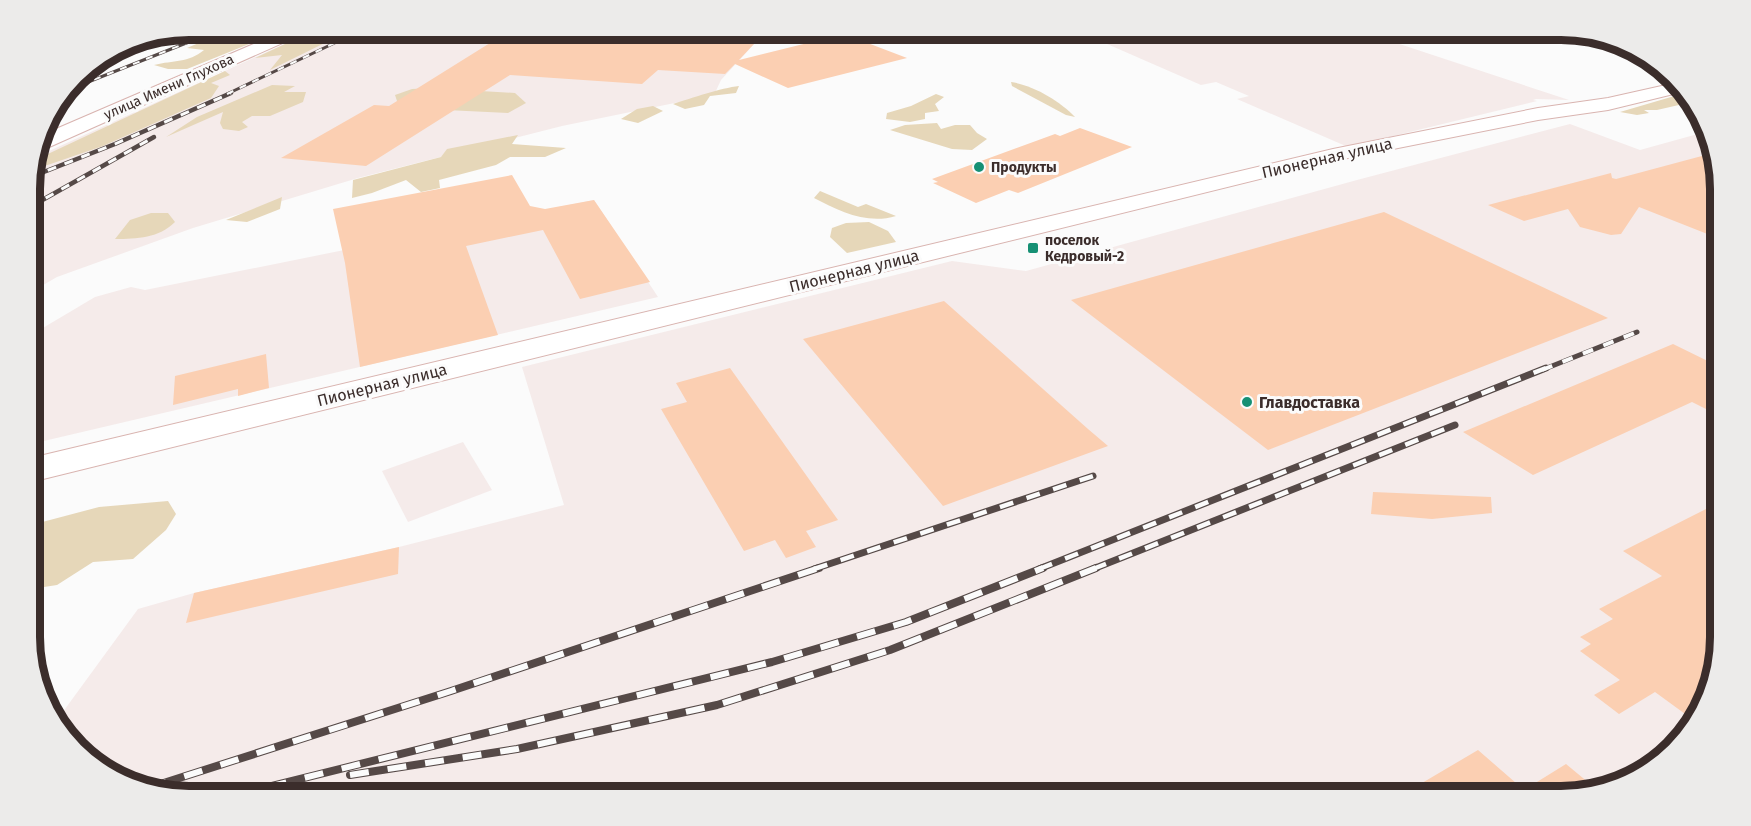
<svg xmlns="http://www.w3.org/2000/svg" width="1751" height="826" font-family="'Fira Sans',sans-serif">
	<style>
		.built { fill: #f5ebea }
		.green { fill: #e6d7b9 }
		.building { fill: #fbcfb2 }
		.lines { fill: none; stroke-linecap: round; stroke-linejoin: round }
		.minor-casing { stroke: #d9b4b0; stroke-width: 2 }
		.minor { fill: #fff; fill-rule: evenodd }
		.rail-far4-casing { stroke: #554947; stroke-width: 3 }
		.rail-far3-casing { stroke: #554947; stroke-width: 4.5 }
		.rail-far2-casing { stroke: #554947; stroke-width: 5 }
		.rail-far1-casing { stroke: #554947; stroke-width: 7 }
		.rail-casing { stroke: #554947; stroke-width: 8 }
		.rail-far4 { stroke: #fbfbfb; stroke-width: 2; stroke-dasharray: 7; stroke-linecap: butt }
		.rail-far3 { stroke: #fbfbfb; stroke-width: 3; stroke-dasharray: 9; stroke-linecap: butt }
		.rail-far2 { stroke: #fbfbfb; stroke-width: 4; stroke-dasharray: 11; stroke-linecap: butt }
		.rail-far1 { stroke: #fbfbfb; stroke-width: 4.5; stroke-dasharray: 14; stroke-linecap: butt }
		.rail { stroke: #fbfbfb; stroke-width: 6; stroke-dasharray: 19; stroke-linecap: butt }
		.poi-dot { fill: #169074; stroke: #fbfbfb; stroke-width: 2 }
		.labels { text-anchor: middle; dominant-baseline: central; stroke-width: 6; stroke-linejoin: round; paint-order: stroke }
		.far-street-label { font-size: 14px; fill: #3b2d2b; stroke: #fbfbfb }
		.far-poi-label { font-size: 14px; font-weight: bold; fill: #3b2d2b; stroke: #fbfbfb; text-anchor: start }
		.street-label { font-size: 16px; fill: #3b2d2b; stroke: #fbfbfb }
		.poi-label { font-size: 16px; font-weight: bold; fill: #3b2d2b; stroke: #fbfbfb; text-anchor: start }
		.rim { fill: none; stroke: #3b2d2b; stroke-width: 8 }
	</style>
	<rect width="100%" height="100%" fill="#fbfbfb"/>
	<g class="built">
		<polygon points="315,30 767,30 721,80 714,95 562,126 358,178 193,228 57,277 31,292 30,179 36,157"/>
		<polygon points="1075,30 1357,30 1569,100 1536,99 1533,100 1537,101 1348,147 1237,99 1249,96 1216,82 1201,85"/>
		<polygon points="1570,124 1640,150 1705,132 1720,169 1721,637 1709,698 1650,769 1572,796 190,796 128,784 63,734 57,720 138,609 194,593 399,547 564,505 522,367 952,261 1026,271 1357,180"/>
		<polygon points="594,200 658,297 31,444 31,335 95,297 131,287 145,290"/>
		<polygon points="463,442 492,490 408,522 382,471"/>
	</g>
	<g class="green">
		<path d="M229 30H239L217 40 221 43C242 34 261 30 284 30L187 69H168L154 65C174 60 188 63 204 50L187 48Z"/>
		<polygon points="315,30 351,30 270,70 282,55 255,58"/>
		<polygon points="182,32 85,69 129,42"/>
		<polygon points="225,71 230,75 211,83 219,86 211,98 103,146 33,170 35,160"/>
		<path d="M1011 82C1033 85 1060 101 1075 117L1066 115 1012 86Z"/>
		<polygon points="272,85 295,86 284,92 306,92 303,102 270,116 252,116 242,122 248,127 239,131 223,129 220,123 223,112 166,137 197,117"/>
		<path d="M739 86 736 93 710 96 704 105 685 109 673 104C692 98 721 88 739 86Z"/>
		<polygon points="430,88 515,93 526,103 508,113 446,110 397,101 395,95 412,89"/>
		<polygon points="1688,92 1692,102 1657,110 1644,110 1649,113 1637,115 1620,112"/>
		<polygon points="936,94 944,97 935,104 939,111 925,113 925,119 910,122 886,119 887,113 911,106"/>
		<polygon points="653,106 663,111 638,123 621,119 637,109"/>
		<polygon points="937,123 941,129 955,125 970,125 977,133 987,139 972,150 952,149 890,130 905,125"/>
		<polygon points="518,135 512,144 566,148 545,157 510,157 496,165 439,180 440,188 421,192 406,180 372,193 352,198 353,180 441,157 447,149"/>
		<path d="M820 191 858 207 866 204 896 216C867 225 839 211 814 198Z"/>
		<polygon points="282,197 280,209 247,222 226,220"/>
		<path d="M151 213H168L175 222C159 238 137 239 115 239L130 220Z"/>
		<polygon points="869,222 888,231 896,242 847,253 830,237 832,228 846,223"/>
		<polygon points="168,501 176,514 166,530 133,559 93,562 57,585 31,589 31,525 99,507"/>
	</g>
	<g class="building">
		<polygon points="511,30 767,30 739,60 844,34 907,58 788,88 735,64 725,74 658,70 642,84 510,75 366,166 281,158 374,105 389,106"/>
		<polygon points="1080,128 1132,147 1018,193 1009,190 976,203 933,183 938,182 932,179 1055,134 1060,136"/>
		<polygon points="1713,153 1720,169 1720,239 1639,207 1621,234 1611,235 1580,227 1568,209 1524,221 1488,205 1611,173 1612,178 1616,179"/>
		<polygon points="512,175 530,206 545,209 594,200 650,282 580,299 543,230 466,246 498,335 360,367 345,263 333,209"/>
		<polygon points="1384,212 1608,318 1268,450 1071,300"/>
		<polygon points="944,301 1088,429 1108,446 943,506 803,339"/>
		<polygon points="1673,344 1720,367 1720,416 1692,402 1533,475 1463,432"/>
		<polygon points="266,354 269,388 238,396 238,389 173,405 175,376"/>
		<polygon points="730,368 838,520 806,531 816,547 786,558 775,540 744,551 661,409 687,402 676,383"/>
		<polygon points="1373,492 1491,497 1492,513 1432,519 1371,514"/>
		<polygon points="1708,508 1721,515 1721,637 1709,698 1692,719 1655,692 1619,714 1594,695 1620,680 1580,651 1591,644 1580,637 1613,619 1599,609 1662,576 1623,551"/>
		<polygon points="399,547 398,574 186,623 194,593"/>
		<polygon points="1478,750 1524,790 1566,764 1595,788 1572,796 1400,796"/>
	</g>
	<g class="lines">
		<defs>
			<g id="minor">
				<polygon points="286,30 307,30 305,33 47,148 38,150 42,135"/>
				<polygon points="1675,83 1686,91 1608,110 1538,120 1333,161 31,482 31,458 1333,149 1538,108 1608,98"/>
			</g>
		</defs>
		<use href="#minor" class="minor-casing"/>
		<use href="#minor" class="minor"/>
		<defs>
			<g id="rail-far4">
				<polyline points="68,90 219,30"/>
				<polyline points="227,94 362,30"/>
			</g>
			<g id="rail-far3">
				<polyline points="31,177 115,144 231,93"/>
				<polyline points="30,207 154,137"/>
			</g>
			<polyline id="rail-far2" points="1542,370 1637,332"/>
			<g id="rail-far1">
				<polyline points="814,569 1093,476"/>
				<polyline points="1039,569 1546,368"/>
				<polyline points="1093,569 1455,425"/>
			</g>
			<g id="rail">
				<polyline points="350,775 517,749 717,705 890,650 1096,568"/>
				<polyline points="148,788 451,691 819,568"/>
				<polyline points="231,796 772,662 906,622 1043,568"/>
			</g>
		</defs>
		<use href="#rail-far4" class="rail-far4-casing"/>
		<use href="#rail-far3" class="rail-far3-casing"/>
		<use href="#rail-far2" class="rail-far2-casing"/>
		<use href="#rail-far1" class="rail-far1-casing"/>
		<use href="#rail" class="rail-casing"/>
		<use href="#rail-far4" class="rail-far4"/>
		<use href="#rail-far3" class="rail-far3"/>
		<use href="#rail-far2" class="rail-far2"/>
		<use href="#rail-far1" class="rail-far1"/>
		<use href="#rail" class="rail"/>
	</g>
	<g class="poi-dot">
		<circle cx="979" cy="167" r="6"/>
		<rect x="1027" y="242" width="12" height="12" rx="3"/>
		<circle cx="1247" cy="402" r="6"/>
	</g>
	<g class="labels">
		<g class="far-street-label">
			<text transform="translate(169 87) rotate(-24)">улица Имени Глухова</text>
		</g>
		<g class="far-poi-label">
			<text x="991" y="167">Продукты</text>
			<text x="1045" y="240">поселок<tspan x="1045" dy="16">Кедровый-2</tspan></text>
		</g>
		<g class="street-label">
			<text transform="translate(1327 158) rotate(-13)">Пионерная улица</text>
			<text transform="translate(854 271) rotate(-14)">Пионерная улица</text>
			<text transform="translate(382 385) rotate(-14)">Пионерная улица</text>
		</g>
		<g class="poi-label">
			<text x="1259" y="402">Главдоставка</text>
		</g>
	</g>
	<path d="M0 0H1751V826H0ZM189 40H1561A149 149 0 0 1 1710 189V637A149 149 0 0 1 1561 786H189A149 149 0 0 1 40 637V189A149 149 0 0 1 189 40Z" fill="#ecebea" fill-rule="evenodd"/>
	<path class="rim" d="M189 40H1561A149 149 0 0 1 1710 189V637A149 149 0 0 1 1561 786H189A149 149 0 0 1 40 637V189A149 149 0 0 1 189 40Z"/>
</svg>
